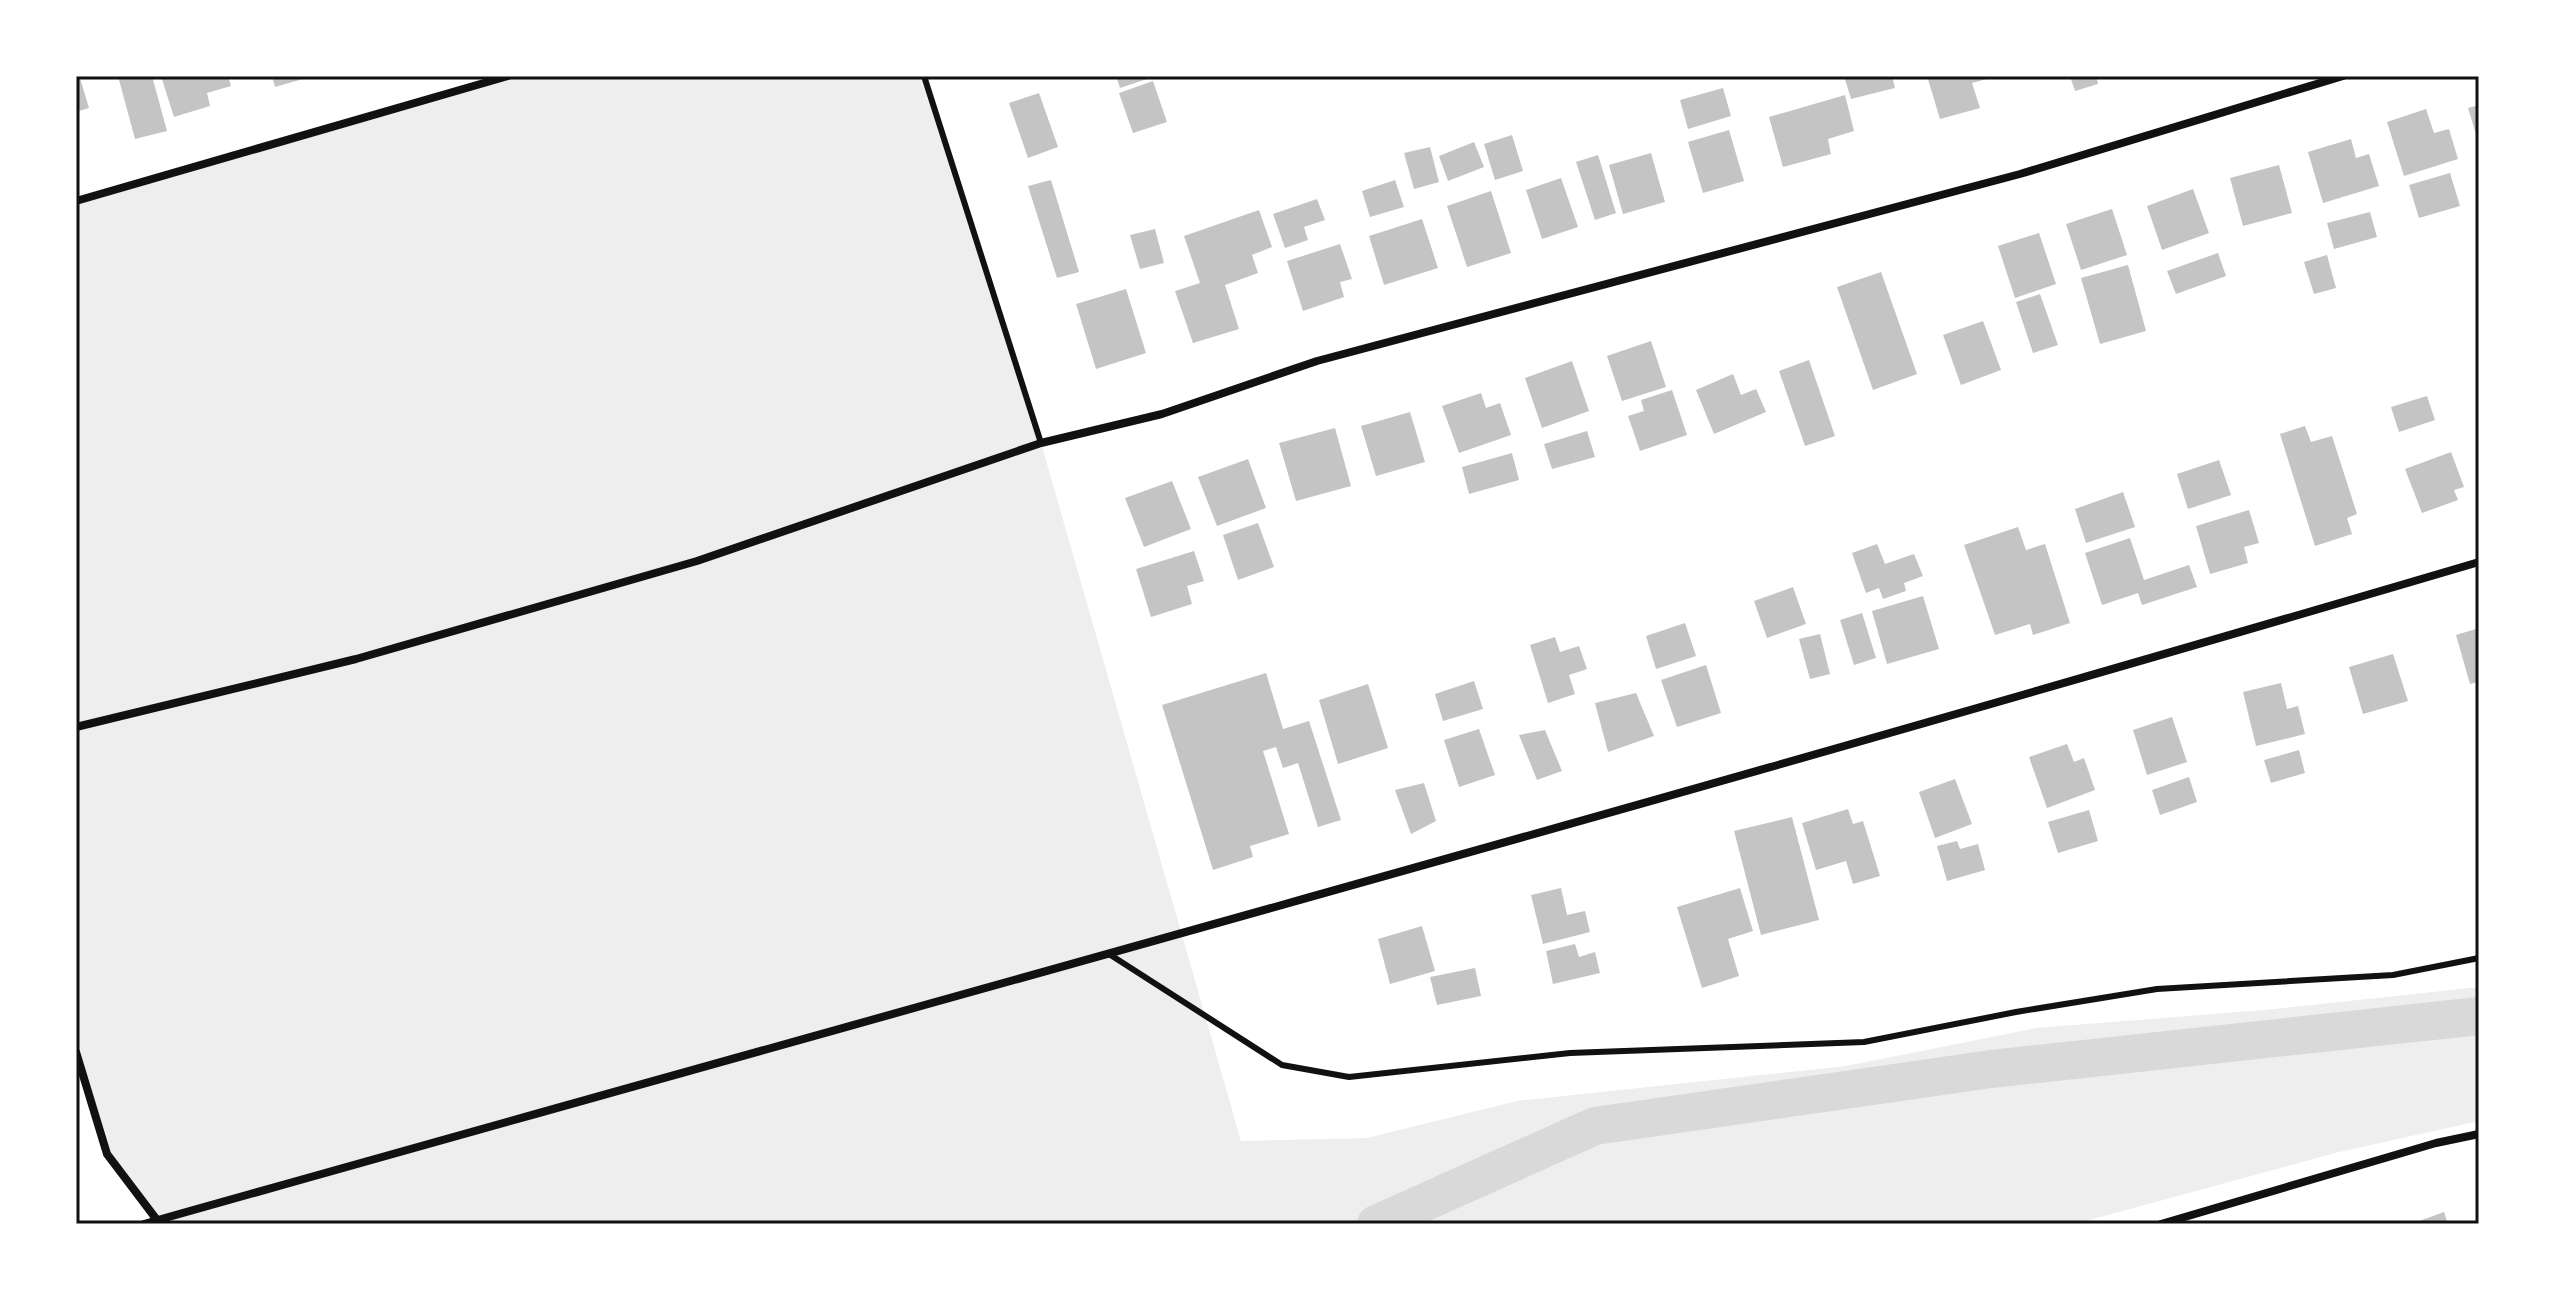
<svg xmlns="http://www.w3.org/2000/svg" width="2555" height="1300" font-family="'DM Sans',sans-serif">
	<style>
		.green { fill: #eee }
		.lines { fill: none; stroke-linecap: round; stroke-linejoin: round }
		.canal { stroke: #d9d9d9; stroke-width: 38 }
		.building { fill: #c4c4c4 }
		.service { stroke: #111; stroke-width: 6 }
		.minor { stroke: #111; stroke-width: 8 }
		.neatline { fill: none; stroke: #111; stroke-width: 3 }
	</style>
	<rect width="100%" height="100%" fill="#fff"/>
	<polygon class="green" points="497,76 924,76 1041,443 1241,1141 1367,1138 1517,1101 1846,1066 2036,1028 2264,1010 2479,987 2479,1121 2339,1152 2075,1224 160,1224 107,1154 76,1052 76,200"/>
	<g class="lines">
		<polyline class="canal" points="1376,1224 1595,1126 1991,1069 2479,1016"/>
	</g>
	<g class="building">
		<polygon points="118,76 152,76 167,131 135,139"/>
		<polygon points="161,76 228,76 231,86 207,93 210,106 174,117"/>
		<polygon points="272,76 310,76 310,77 275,87"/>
		<polygon points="1116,76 1153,76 1153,77 1120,88"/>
		<polygon points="1844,76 1892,76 1895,88 1851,99"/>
		<polygon points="1927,76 1993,76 1994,77 1972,83 1980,108 1940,119"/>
		<polygon points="2070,76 2096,76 2098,84 2075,91"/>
		<polygon points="80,78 89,108 76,112 76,79"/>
		<polygon points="1153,81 1167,122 1133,133 1119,93"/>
		<polygon points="1723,88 1731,116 1688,129 1680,100"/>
		<polygon points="1039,93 1058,147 1028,158 1009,103"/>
		<polygon points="1845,95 1854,131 1828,139 1831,154 1783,167 1769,117"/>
		<polygon points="2479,105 2479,141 2478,141 2468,108"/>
		<polygon points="2426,109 2434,133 2449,129 2458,159 2404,176 2387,122"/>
		<polygon points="1729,130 1744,181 1703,193 1688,142"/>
		<polygon points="1512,135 1523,171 1495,180 1484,144"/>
		<polygon points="2351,139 2356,158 2369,154 2379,186 2323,203 2308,152"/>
		<polygon points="1474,142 1484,167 1448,181 1439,156"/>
		<polygon points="1430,147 1439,182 1414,189 1404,153"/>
		<polygon points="1651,153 1665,202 1623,214 1609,165"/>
		<polygon points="1598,155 1616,213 1595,220 1576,162"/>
		<polygon points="2279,165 2292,213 2243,226 2230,178"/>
		<polygon points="2450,173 2460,206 2419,218 2409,185"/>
		<polygon points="1561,178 1578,227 1542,239 1526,190"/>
		<polygon points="1051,180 1079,272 1057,278 1028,186"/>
		<polygon points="1395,180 1404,207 1370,217 1362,191"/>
		<polygon points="2193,189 2209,233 2162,250 2147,206"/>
		<polygon points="1491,191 1511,253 1467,267 1447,206"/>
		<polygon points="1317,199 1325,220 1304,227 1308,240 1285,248 1273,214"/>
		<polygon points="2112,209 2127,255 2081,270 2066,224"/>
		<polygon points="1259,210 1272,247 1252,255 1258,273 1225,285 1239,329 1193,343 1175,291 1200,283 1184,236"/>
		<polygon points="2370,212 2377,237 2334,249 2327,223"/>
		<polygon points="1422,219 1438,268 1384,285 1369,236"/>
		<polygon points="1155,229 1164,263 1140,269 1130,235"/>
		<polygon points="2039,233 2056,284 2015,298 1998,246"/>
		<polygon points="1340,244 1352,279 1340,282 1344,297 1303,311 1287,261"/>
		<polygon points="2218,253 2226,276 2176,294 2167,271"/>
		<polygon points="2327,255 2336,288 2314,294 2304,262"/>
		<polygon points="2128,265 2146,331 2100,344 2081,278"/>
		<polygon points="1881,272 1917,374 1873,390 1837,287"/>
		<polygon points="1126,289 1146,353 1096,369 1076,304"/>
		<polygon points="2040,294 2058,345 2033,353 2016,302"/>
		<polygon points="1983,321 2001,370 1961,385 1943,335"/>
		<polygon points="1651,341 1666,387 1622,401 1607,356"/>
		<polygon points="1809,360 1835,436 1805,446 1779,371"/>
		<polygon points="1572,361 1589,411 1542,428 1525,378"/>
		<polygon points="1733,374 1741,395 1756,389 1766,412 1714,434 1696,390"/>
		<polygon points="1672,390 1687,435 1640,451 1628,416 1644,411 1641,400"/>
		<polygon points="1481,393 1486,408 1500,403 1511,435 1459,453 1442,406"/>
		<polygon points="2427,396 2435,420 2399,432 2391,407"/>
		<polygon points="1410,412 1425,462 1376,476 1361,426"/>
		<polygon points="2305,426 2311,442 2332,436 2357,514 2347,518 2352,534 2315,546 2280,434"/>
		<polygon points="1335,428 1351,486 1296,501 1279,443"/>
		<polygon points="1587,431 1595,457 1552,469 1544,444"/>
		<polygon points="2451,452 2464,487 2454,490 2458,500 2422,513 2405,469"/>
		<polygon points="1512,453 1519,480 1469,494 1462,467"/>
		<polygon points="1248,459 1266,508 1217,526 1198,477"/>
		<polygon points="2219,460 2231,495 2188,509 2177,474"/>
		<polygon points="1172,481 1191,529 1144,547 1125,498"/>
		<polygon points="2123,492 2135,527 2086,543 2075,509"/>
		<polygon points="2249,510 2259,543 2244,547 2248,563 2210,574 2196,526"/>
		<polygon points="1258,523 1274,567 1238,580 1223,535"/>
		<polygon points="2018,527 2026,550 2045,544 2070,623 2033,635 2030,624 1995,635 1964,545"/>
		<polygon points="2130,538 2144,580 2189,565 2197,587 2142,605 2138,593 2102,605 2085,553"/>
		<polygon points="1877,544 1885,564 1914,554 1923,576 1904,583 1906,591 1883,599 1879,588 1866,593 1852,553"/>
		<polygon points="1194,551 1204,581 1187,586 1192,604 1151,617 1136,569"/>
		<polygon points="1793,587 1806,624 1767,638 1754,601"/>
		<polygon points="1923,596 1939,649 1887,664 1872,611"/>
		<polygon points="1862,613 1876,658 1854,665 1840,620"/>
		<polygon points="1685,623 1696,656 1656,669 1646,636"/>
		<polygon points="2479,628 2479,682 2470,684 2456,635"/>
		<polygon points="1820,634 1830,674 1810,679 1799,639"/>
		<polygon points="1555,637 1560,652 1579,646 1587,669 1569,675 1575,694 1548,703 1530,645"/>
		<polygon points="2393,654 2408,701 2363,714 2349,667"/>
		<polygon points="1706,665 1721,713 1677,727 1661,680"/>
		<polygon points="1266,673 1283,729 1309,721 1341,820 1318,827 1298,763 1283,768 1276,747 1263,751 1289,834 1250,846 1253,857 1213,870 1162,705"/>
		<polygon points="1474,681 1483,709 1443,721 1435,694"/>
		<polygon points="2281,683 2287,709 2298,706 2305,734 2256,746 2243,692"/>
		<polygon points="1368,684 1388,748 1338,764 1319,700"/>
		<polygon points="1636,693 1654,736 1608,752 1595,703"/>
		<polygon points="2172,717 2187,762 2147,775 2133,730"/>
		<polygon points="1479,729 1495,775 1459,787 1444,740"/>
		<polygon points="1545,730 1562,771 1537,780 1519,735"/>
		<polygon points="2067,744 2074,762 2084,758 2095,790 2047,808 2029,757"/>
		<polygon points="2299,750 2305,773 2271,783 2264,760"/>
		<polygon points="2189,777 2197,802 2160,815 2152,790"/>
		<polygon points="1955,779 1972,824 1935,838 1919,792"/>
		<polygon points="1424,783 1436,821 1411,834 1395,790"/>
		<polygon points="1848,809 1853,824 1863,821 1880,876 1853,884 1846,861 1816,870 1802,823"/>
		<polygon points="2089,810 2098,841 2058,853 2048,822"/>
		<polygon points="1792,817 1819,920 1761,935 1734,831"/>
		<polygon points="1957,841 1960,849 1978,844 1985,870 1947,881 1937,846"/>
		<polygon points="1561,888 1567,915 1585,911 1590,932 1543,944 1531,895"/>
		<polygon points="1740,888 1753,931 1728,939 1739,976 1702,988 1677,907"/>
		<polygon points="1422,926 1435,971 1390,984 1378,939"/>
		<polygon points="1575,944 1579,957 1595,952 1600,973 1553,984 1546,951"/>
		<polygon points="1475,968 1481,996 1437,1005 1430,977"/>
		<polygon points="2444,1212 2448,1224 2411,1224"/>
	</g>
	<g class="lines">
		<g class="service">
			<polyline points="924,76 1041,443"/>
			<polyline points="1109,954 1282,1065 1349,1077 1570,1053 1864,1042 2016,1012 2157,989 2393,975 2479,958"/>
		</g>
		<g class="minor">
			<polyline points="76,201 508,76"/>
			<polyline points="76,727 356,659 697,561 1041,443 1162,414 1317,361 2020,174 2343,76"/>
			<polyline points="76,1052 107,1154 160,1224"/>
			<path d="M144 1224C923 1004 1703 791 2479 562"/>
			<polyline points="2161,1224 2436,1143 2479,1134"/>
		</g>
	</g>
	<rect width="2555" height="1300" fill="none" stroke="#ffffff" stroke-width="156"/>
	<rect x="78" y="78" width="2399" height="1144" class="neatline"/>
</svg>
